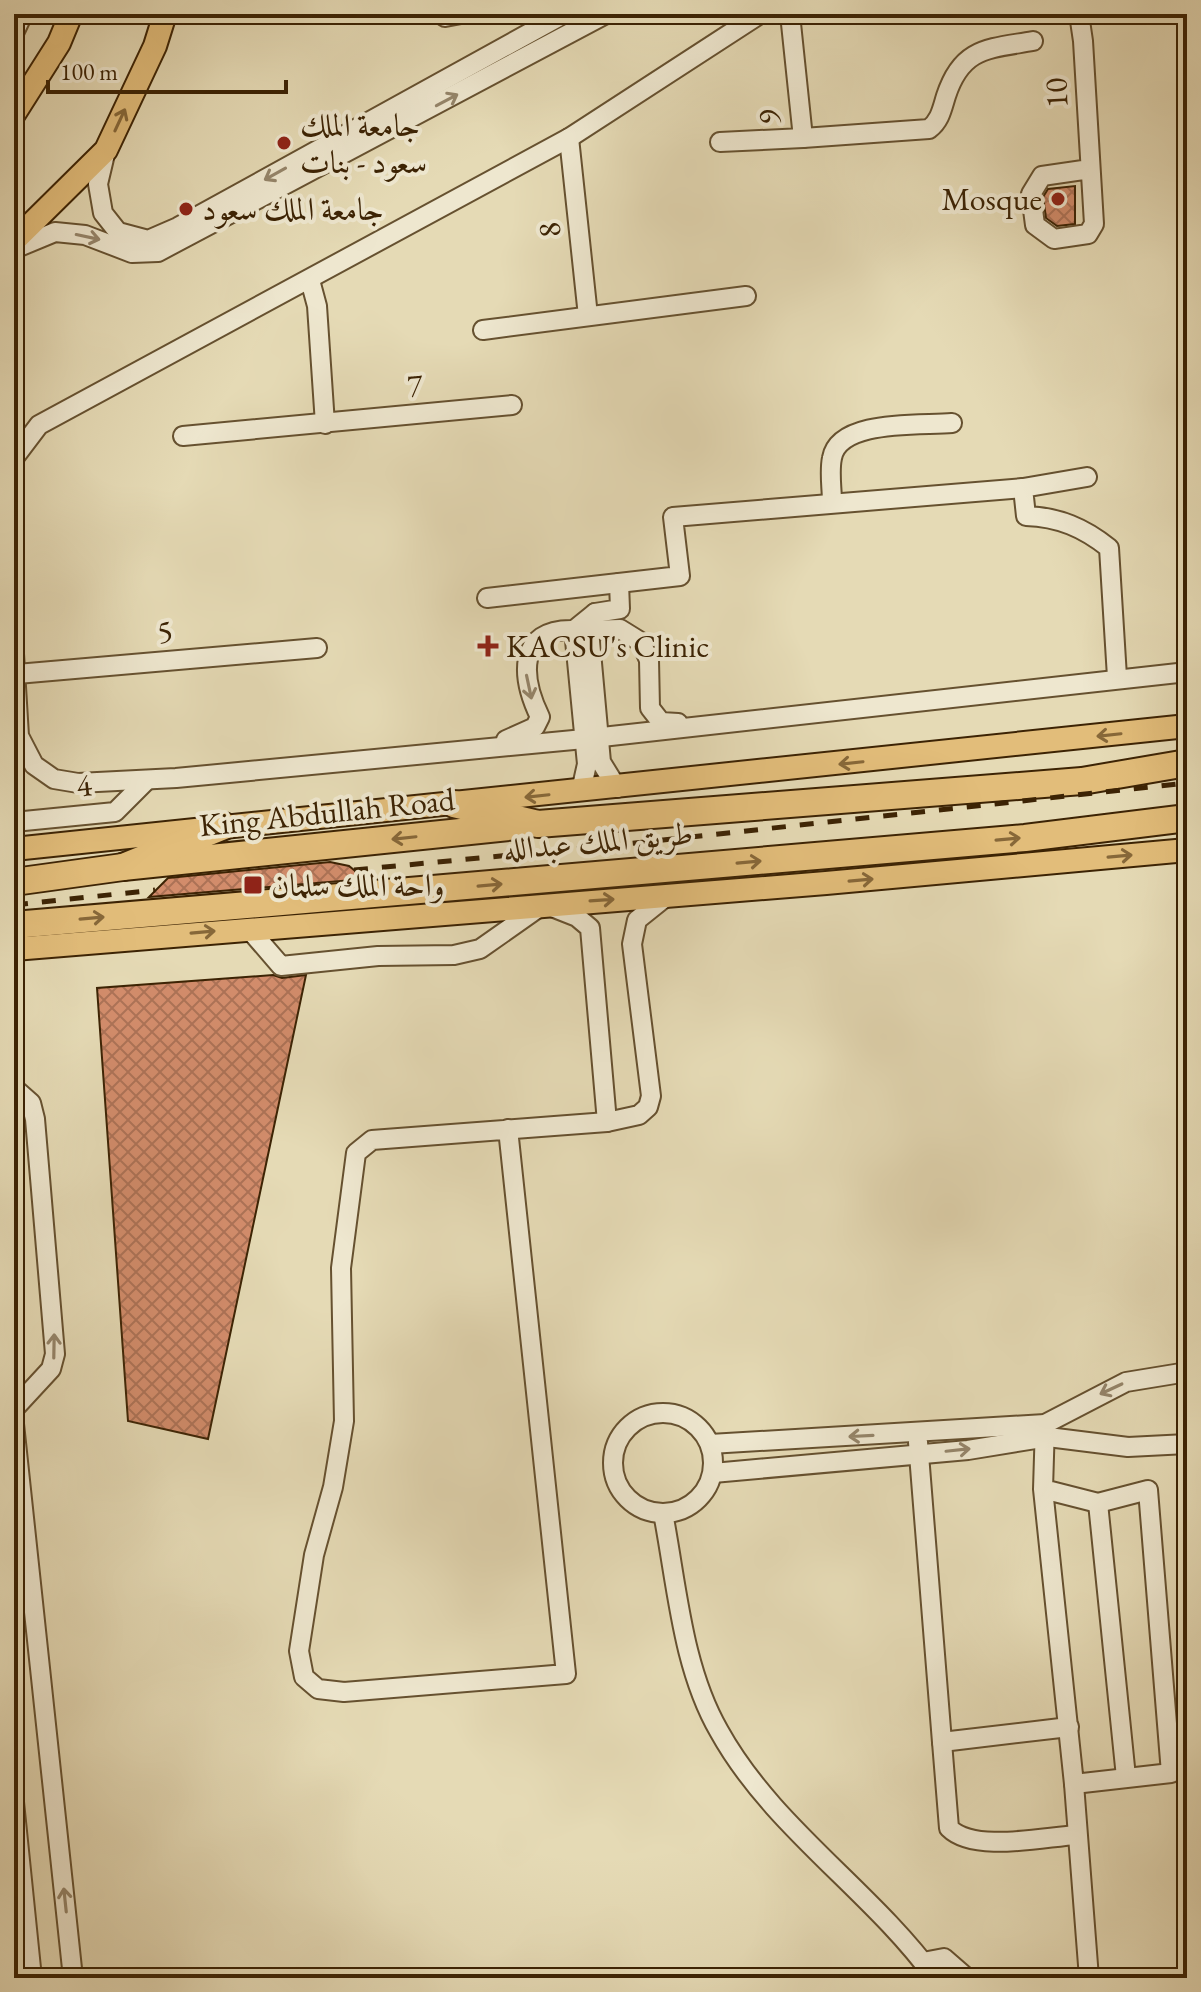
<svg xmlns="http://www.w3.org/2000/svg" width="1201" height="1992" font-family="'EB Garamond',Amiri,serif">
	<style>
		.building { fill: url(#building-cross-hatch); stroke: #3c2304; stroke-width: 2 }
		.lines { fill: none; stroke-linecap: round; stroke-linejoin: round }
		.minor-casing { stroke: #665130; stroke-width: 22 }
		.major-casing { stroke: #3c2304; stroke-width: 26 }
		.highway-casing { stroke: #3c2304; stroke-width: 30 }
		.minor { stroke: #eee7cf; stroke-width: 18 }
		.major { stroke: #e2bd7a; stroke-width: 22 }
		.highway { stroke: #e2bd7a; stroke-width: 26 }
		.rail { stroke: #3c2304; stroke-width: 5; stroke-dasharray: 14 14; stroke-linecap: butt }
		.oneway { stroke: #95856a }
		.oneway2 { stroke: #876839 }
		.poi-dot { fill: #8f2418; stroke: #eee7cf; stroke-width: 3 }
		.labels { text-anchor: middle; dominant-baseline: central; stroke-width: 8; stroke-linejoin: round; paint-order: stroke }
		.street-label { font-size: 32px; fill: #3c2304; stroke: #eee7cf }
		.poi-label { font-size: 32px; fill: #3c2304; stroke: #eee7cf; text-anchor: start }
	</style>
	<defs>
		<pattern id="building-cross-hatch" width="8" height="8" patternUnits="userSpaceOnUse" patternTransform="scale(2)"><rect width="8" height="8" fill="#d28c6b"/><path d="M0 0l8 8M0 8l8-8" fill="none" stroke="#ac7256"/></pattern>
	</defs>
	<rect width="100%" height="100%" fill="#e5dab5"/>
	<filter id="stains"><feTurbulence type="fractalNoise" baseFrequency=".0025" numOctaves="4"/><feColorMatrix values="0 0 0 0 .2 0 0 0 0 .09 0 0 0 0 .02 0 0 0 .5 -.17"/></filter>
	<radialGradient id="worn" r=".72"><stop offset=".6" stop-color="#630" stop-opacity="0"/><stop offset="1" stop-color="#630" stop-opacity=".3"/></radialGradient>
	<g class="building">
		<polygon points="1075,186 1075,224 1057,226 1046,218 1043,197 1048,189"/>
		<polygon points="330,862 349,866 365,879 149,897 168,878"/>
		<polygon points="273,975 282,978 306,975 208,1439 128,1421 97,988"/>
	</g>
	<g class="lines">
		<defs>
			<g id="minor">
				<polyline points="441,14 445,17 461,14"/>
				<polyline points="1079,14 1083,41 1094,224 1088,234 1054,239 1035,225 1031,194 1042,176 1090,169"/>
				<polyline points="14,33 23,14"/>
				<polyline points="569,138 588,316"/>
				<path d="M803 138 929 129C940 121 942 109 946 96 962 47 988 49 1033 41"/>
				<polyline points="720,142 803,138 790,14"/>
				<polyline points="106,150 98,184 103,213 118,232 148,240 178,227 564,14"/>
				<polyline points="14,249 55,232 85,235 132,253 158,252 606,14"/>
				<polyline points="310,280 317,306 325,424"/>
				<polyline points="483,330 746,296"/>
				<polyline points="183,436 512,405"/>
				<polyline points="14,458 39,425 569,138 760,14"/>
				<path d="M1087 477 1023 488 1026 516C1059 517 1084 528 1109 548L1117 677"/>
				<path d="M832 503C832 488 829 472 832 458 839 419 920 426 952 423"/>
				<polyline points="487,598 680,576 673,517 1023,488"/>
				<polyline points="595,613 620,609 619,583"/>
				<polyline points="574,630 587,764 581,791"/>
				<polyline points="589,630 620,629 641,642 649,660 650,708 661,722 678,723"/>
				<polyline points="14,654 19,736 34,765 54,779 78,783 176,778 584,739 1187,672"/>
				<polyline points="17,674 317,648"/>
				<path d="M506 740 535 727 540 717C521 678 516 628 574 630L595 613 589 630 601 762 617 788"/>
				<polyline points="14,822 115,812 147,780"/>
				<polyline points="249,929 281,966 378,956 454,955 480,949 544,904 577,917 590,928 607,1122"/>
				<polyline points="14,1088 31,1103 35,1119 55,1354 51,1369 14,1409"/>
				<polyline points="508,1129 566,1674 344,1692 318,1689 304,1677 299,1651 314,1555 333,1487 344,1421 341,1268 356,1153 372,1140 607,1122 639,1115 648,1107 651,1096 632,944 637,920 667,896"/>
				<circle cx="663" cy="1463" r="50"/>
				<polyline points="14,1424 73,1978"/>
				<polyline points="918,1442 942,1742 1069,1727"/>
				<polyline points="710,1444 1045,1424 1126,1382 1187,1372"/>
				<polyline points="713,1473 968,1450 1048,1437 1128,1447 1187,1444"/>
				<polyline points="1043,1489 1098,1503 1148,1490 1171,1773 1074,1784 1043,1489 1045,1424"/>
				<polyline points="1098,1503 1126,1777"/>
				<path d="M663 1513C677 1585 682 1667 719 1731 772 1827 871 1890 935 1978"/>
				<path d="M942 1742 949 1828C974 1853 1043 1837 1077 1835"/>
				<polyline points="1074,1784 1089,1978"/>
				<polyline points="14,1802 32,1978"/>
				<polyline points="923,1962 944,1958 967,1978"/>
			</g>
			<g id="major">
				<polyline points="14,114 59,43 71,14"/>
				<polyline points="14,241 106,150 155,46 165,14"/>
				<polyline points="14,849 1187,726"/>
				<polyline points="14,949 826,883 1187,850"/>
			</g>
			<g id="highway">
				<polyline points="454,804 538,824 1082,781 1187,763"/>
				<polyline points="123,867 518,826"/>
				<polyline points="14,882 123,867 224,826"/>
				<polyline points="14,925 1025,838 1187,818"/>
			</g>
		</defs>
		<use href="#minor" class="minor-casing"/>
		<use href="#major" class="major-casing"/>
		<use href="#highway" class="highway-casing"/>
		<use href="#minor" class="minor"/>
		<use href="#major" class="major"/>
		<use href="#highway" class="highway"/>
		<g class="rail">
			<polyline points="354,870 626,844 1187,783"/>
			<polyline points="14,905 155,890"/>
		</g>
	</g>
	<defs><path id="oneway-shaft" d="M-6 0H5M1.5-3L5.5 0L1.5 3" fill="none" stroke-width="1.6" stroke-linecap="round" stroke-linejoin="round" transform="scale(2)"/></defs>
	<g class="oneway">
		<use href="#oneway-shaft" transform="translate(447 100) rotate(-28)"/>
		<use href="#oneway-shaft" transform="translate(275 174) rotate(151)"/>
		<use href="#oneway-shaft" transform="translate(88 237) rotate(12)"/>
		<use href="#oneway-shaft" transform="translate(529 687) rotate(78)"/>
		<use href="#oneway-shaft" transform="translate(54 1346) rotate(-89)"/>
		<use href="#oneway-shaft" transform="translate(1111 1389) rotate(155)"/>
		<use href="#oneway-shaft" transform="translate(861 1436) rotate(177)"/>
		<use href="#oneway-shaft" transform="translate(958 1450) rotate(-6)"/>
		<use href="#oneway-shaft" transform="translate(65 1900) rotate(-96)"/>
	</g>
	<g class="oneway2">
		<use href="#oneway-shaft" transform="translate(120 120) rotate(-65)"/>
		<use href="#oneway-shaft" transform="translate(1109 735) rotate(174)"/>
		<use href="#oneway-shaft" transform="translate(851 763) rotate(174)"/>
		<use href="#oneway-shaft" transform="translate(537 796) rotate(174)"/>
		<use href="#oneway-shaft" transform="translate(404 838) rotate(174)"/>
		<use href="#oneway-shaft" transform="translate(1008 839) rotate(-5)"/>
		<use href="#oneway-shaft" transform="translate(1120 856) rotate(-5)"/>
		<use href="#oneway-shaft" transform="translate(749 862) rotate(-5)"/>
		<use href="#oneway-shaft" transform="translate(861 880) rotate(-5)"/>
		<use href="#oneway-shaft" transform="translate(490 885) rotate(-5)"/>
		<use href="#oneway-shaft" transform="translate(602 900) rotate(-4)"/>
		<use href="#oneway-shaft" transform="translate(92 918) rotate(-5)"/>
		<use href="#oneway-shaft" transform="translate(203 932) rotate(-5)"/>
	</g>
	<g class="poi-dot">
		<circle cx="284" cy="143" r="8"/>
		<circle cx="1058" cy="199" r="8"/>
		<circle cx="186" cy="209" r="8"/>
		<path d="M484 634h8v8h8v8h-8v8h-8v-8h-8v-8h8z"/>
		<rect x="243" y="875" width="20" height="20" rx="4"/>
	</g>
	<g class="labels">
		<g class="street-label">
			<text transform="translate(1056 93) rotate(-93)">10</text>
			<text transform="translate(769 117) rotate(-92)">9</text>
			<text transform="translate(549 230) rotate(-96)">8</text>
			<text transform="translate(415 385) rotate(-6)">7</text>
			<text transform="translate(165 631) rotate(-5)">5</text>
			<text transform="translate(84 785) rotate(-6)">4</text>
			<text transform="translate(327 812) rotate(-6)">King Abdullah Road</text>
			<text transform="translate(598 841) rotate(-5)">طريق الملك عبدالله</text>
		</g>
		<g class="poi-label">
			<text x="300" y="125">جامعة الملك<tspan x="300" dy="37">سعود - بنات</tspan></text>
			<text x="1042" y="199" text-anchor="end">Mosque</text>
			<text x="202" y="209">جامعة الملك سعود</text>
			<text x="506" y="646">KACSU's Clinic</text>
			<text x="271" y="885">واحة الملك سلمان</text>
		</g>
	</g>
	<rect width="1201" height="1992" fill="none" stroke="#e5dab5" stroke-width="48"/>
	<rect x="16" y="16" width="1169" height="1960" fill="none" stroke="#3c2304" stroke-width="4"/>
	<rect x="24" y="24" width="1153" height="1944" fill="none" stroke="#3c2304" stroke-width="2"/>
	<path d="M48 80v12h238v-12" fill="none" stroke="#3c2304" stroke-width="4"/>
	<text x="60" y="80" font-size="24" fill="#3c2304" stroke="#eee7cf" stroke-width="6" paint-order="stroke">100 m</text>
	<rect width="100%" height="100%" filter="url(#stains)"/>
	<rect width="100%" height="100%" fill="url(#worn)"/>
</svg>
